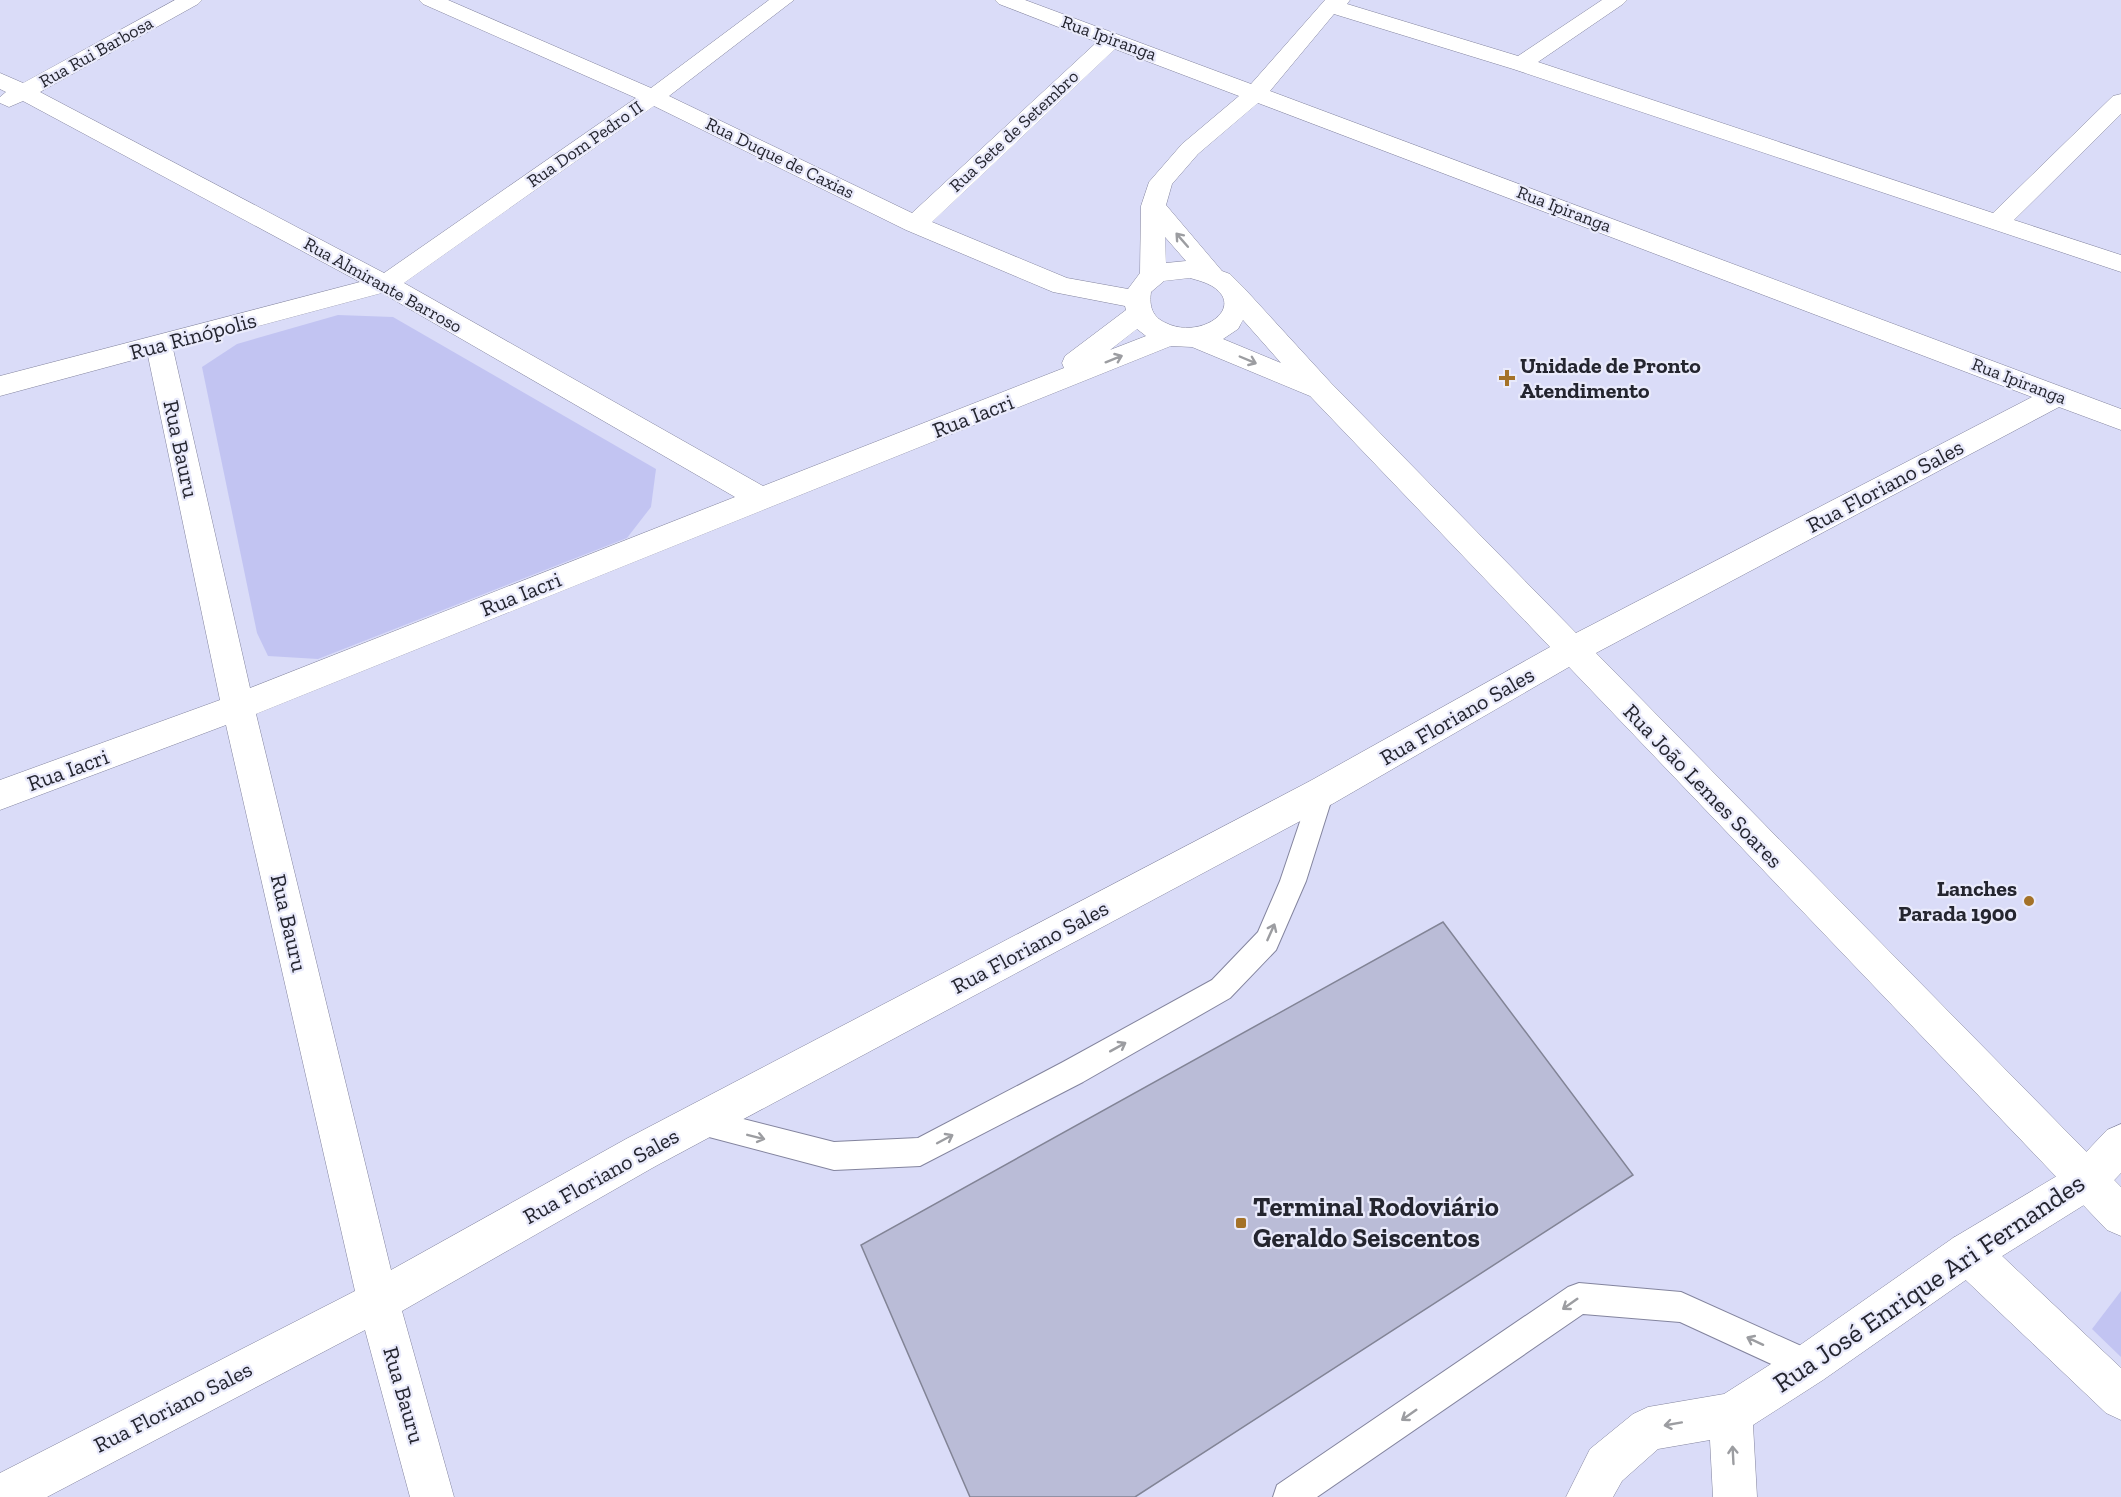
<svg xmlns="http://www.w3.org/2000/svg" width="2121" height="1497" font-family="'Zilla Slab',serif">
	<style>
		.green { fill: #c2c4f2 }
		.building { fill: #babcd7; stroke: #828496; stroke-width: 1.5 }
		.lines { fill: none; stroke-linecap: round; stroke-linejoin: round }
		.lane-casing { stroke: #83849e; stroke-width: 2 }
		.street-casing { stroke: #83849e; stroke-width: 1 }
		.secondary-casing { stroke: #83849e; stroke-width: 1 }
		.lane { fill: #fff; fill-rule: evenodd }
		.street { fill: #fff; fill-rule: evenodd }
		.secondary { fill: #fff; fill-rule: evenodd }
		.oneway { stroke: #9c9da1 }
		.poi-dot { fill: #a47228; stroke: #e9eafb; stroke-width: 2 }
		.labels { text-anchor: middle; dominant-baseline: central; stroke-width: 4.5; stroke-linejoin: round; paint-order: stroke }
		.far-street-label { font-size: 18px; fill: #24252f; stroke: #e9eafb }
		.street-label { font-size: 22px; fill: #24252f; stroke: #e9eafb }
		.poi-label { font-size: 22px; font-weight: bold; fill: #24252f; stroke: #e9eafb; text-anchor: start }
		.near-poi-label { font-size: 27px; font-weight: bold; fill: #24252f; stroke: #e9eafb; text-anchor: start }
		.near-street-label { font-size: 27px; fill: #24252f; stroke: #e9eafb }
	</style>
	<rect width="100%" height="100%" fill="#dadcf8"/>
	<g class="green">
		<polygon points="338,315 393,317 656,469 651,507 627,538 318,659 268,656 257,633 202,367 237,344"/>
		<polygon points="2121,1291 2121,1357 2092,1329"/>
	</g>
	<polygon class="building" points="1443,922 1633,1175 1135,1497 970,1497 861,1245"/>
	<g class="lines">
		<defs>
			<g id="lane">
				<polygon points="1322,781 1331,784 1334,792 1306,881 1276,950 1230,998 1083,1082 920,1166 834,1170 690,1132 686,1122 690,1112 700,1108 834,1142 918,1138 1063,1062 1212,980 1258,932 1280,881 1310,792 1313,784"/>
				<polygon points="1579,1283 1681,1292 1819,1354 1824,1365 1819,1376 1808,1381 1680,1322 1583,1314 1317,1497 1273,1497 1277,1485 1568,1287"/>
			</g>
			<g id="street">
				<path d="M175 0H202L198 4 40 92 384 273 636 98 423 4 419 0H448L651 88 769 0H794L669 96 912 213 1097 42 999 4 995 0H1025L1251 84 1325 0H1350L1347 4 1518 56 1602 0H1627L1623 4 1538 62 1993 213 2113 96 2121 94V114L2014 220 2121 255V272L1513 69 1334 14 1270 91 2121 409V430L2059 407 1596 653 2121 1187V1236L2107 1230 1569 667 1334 803 654 1167 402 1311 454 1497H410L365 1330 47 1497H0V1473L355 1291 226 725 0 810V780L220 700 148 356 0 396V376L360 282 23 101 9 107 0 103V97L6 92 0 89V73L23 83ZM1115 49 1239 96 1182 144 1149 182 1141 206 1140 273 1128 289 1067 278 932 222ZM1258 103 2032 397 1576 633 1331 383 1244 288 1230 274 1222 271 1166 205 1172 184 1198 154ZM654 106 906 230 1053 292 1125 306 1126 310 1065 356 1062 363 1064 368 763 486 404 283ZM1165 237 1186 261 1166 263ZM1190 278C1197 280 1205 282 1212 286 1247 308 1200 340 1166 323 1152 317 1149 306 1151 292L1164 281ZM382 293 735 497 250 688 173 349ZM1243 320 1281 363 1223 339 1238 329ZM1137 329 1146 336 1110 350ZM1171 346 1192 347 1310 396 1550 647 1310 781 626 1139 391 1270 256 714Z"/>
				<polygon points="1968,1232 1983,1238 2121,1368 2121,1420 2106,1413 1953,1268 1947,1253 1953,1238"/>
			</g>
			<polygon id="secondary" points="2121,1124 2121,1173 2100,1195 1983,1268 1823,1380 1753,1425 1757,1497 1713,1497 1710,1440 1658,1449 1622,1481 1613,1497 1566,1497 1590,1449 1633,1414 1648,1407 1724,1394 1793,1350 1953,1238 2072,1167 2107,1130"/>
		</defs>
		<use href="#lane" class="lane-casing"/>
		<use href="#street" class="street-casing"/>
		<use href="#secondary" class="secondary-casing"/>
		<use href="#lane" class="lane"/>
		<use href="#street" class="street"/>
		<use href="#secondary" class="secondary"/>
	</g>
	<defs><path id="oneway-shaft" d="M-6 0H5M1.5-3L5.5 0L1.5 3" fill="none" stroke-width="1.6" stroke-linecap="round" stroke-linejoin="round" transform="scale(1.5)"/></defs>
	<g class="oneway">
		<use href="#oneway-shaft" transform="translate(1182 240) rotate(-131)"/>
		<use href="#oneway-shaft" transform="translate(1114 359) rotate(-22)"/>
		<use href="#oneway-shaft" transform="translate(1248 360) rotate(23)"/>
		<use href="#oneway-shaft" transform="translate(1271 932) rotate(-66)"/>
		<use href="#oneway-shaft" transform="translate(1118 1047) rotate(-29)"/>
		<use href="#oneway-shaft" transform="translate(756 1137) rotate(14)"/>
		<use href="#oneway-shaft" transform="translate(945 1139) rotate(-28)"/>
		<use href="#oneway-shaft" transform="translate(1570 1304) rotate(145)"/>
		<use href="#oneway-shaft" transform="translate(1755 1341) rotate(-155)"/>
		<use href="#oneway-shaft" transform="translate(1409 1415) rotate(145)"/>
		<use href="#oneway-shaft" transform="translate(1673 1424) rotate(170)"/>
		<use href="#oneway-shaft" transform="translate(1733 1455) rotate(-93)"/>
	</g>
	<g class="poi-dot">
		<path d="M1504 369h6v6h6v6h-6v6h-6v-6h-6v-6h6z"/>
		<circle cx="2029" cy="901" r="6"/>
		<rect x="1235" y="1217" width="12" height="12" rx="3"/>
	</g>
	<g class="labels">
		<g class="far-street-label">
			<text transform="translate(1109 38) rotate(20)">Rua Ipiranga</text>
			<text transform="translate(96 52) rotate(-29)">Rua Rui Barbosa</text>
			<text transform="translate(1014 131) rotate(-43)">Rua Sete de Setembro</text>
			<text transform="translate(585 144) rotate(-35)">Rua Dom Pedro II</text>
			<text transform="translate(780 158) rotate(26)">Rua Duque de Caxias</text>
			<text transform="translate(1564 209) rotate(21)">Rua Ipiranga</text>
			<text transform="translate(383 285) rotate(29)">Rua Almirante Barroso</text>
			<text transform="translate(2019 381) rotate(21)">Rua Ipiranga</text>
		</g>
		<g class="street-label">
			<text transform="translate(193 336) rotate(-15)">Rua Rinópolis</text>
			<text transform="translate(973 416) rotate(-21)">Rua Iacri</text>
			<text transform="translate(181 449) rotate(78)">Rua Bauru</text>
			<text transform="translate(1885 486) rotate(-28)">Rua Floriano Sales</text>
			<text transform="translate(521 594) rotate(-22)">Rua Iacri</text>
			<text transform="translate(1457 716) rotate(-30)">Rua Floriano Sales</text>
			<text transform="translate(68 770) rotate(-20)">Rua Iacri</text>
			<text transform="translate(1703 786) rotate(46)">Rua João Lemes Soares</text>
			<text transform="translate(289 923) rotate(77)">Rua Bauru</text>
			<text transform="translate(1030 947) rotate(-28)">Rua Floriano Sales</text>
			<text transform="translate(601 1176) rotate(-29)">Rua Floriano Sales</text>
			<text transform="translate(404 1395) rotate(74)">Rua Bauru</text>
			<text transform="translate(173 1407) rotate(-27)">Rua Floriano Sales</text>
		</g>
		<g class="poi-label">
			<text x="1520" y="365">Unidade de Pronto<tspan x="1520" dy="25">Atendimento</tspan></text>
			<text x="2017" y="888" text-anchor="end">Lanches<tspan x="2017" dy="25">Parada 1900</tspan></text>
		</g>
		<g class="near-poi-label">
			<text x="1253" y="1207">Terminal Rodoviário<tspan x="1253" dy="31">Geraldo Seiscentos</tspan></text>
		</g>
		<g class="near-street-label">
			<text transform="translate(1929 1283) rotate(-34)">Rua José Enrique Ari Fernandes</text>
		</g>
	</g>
</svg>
